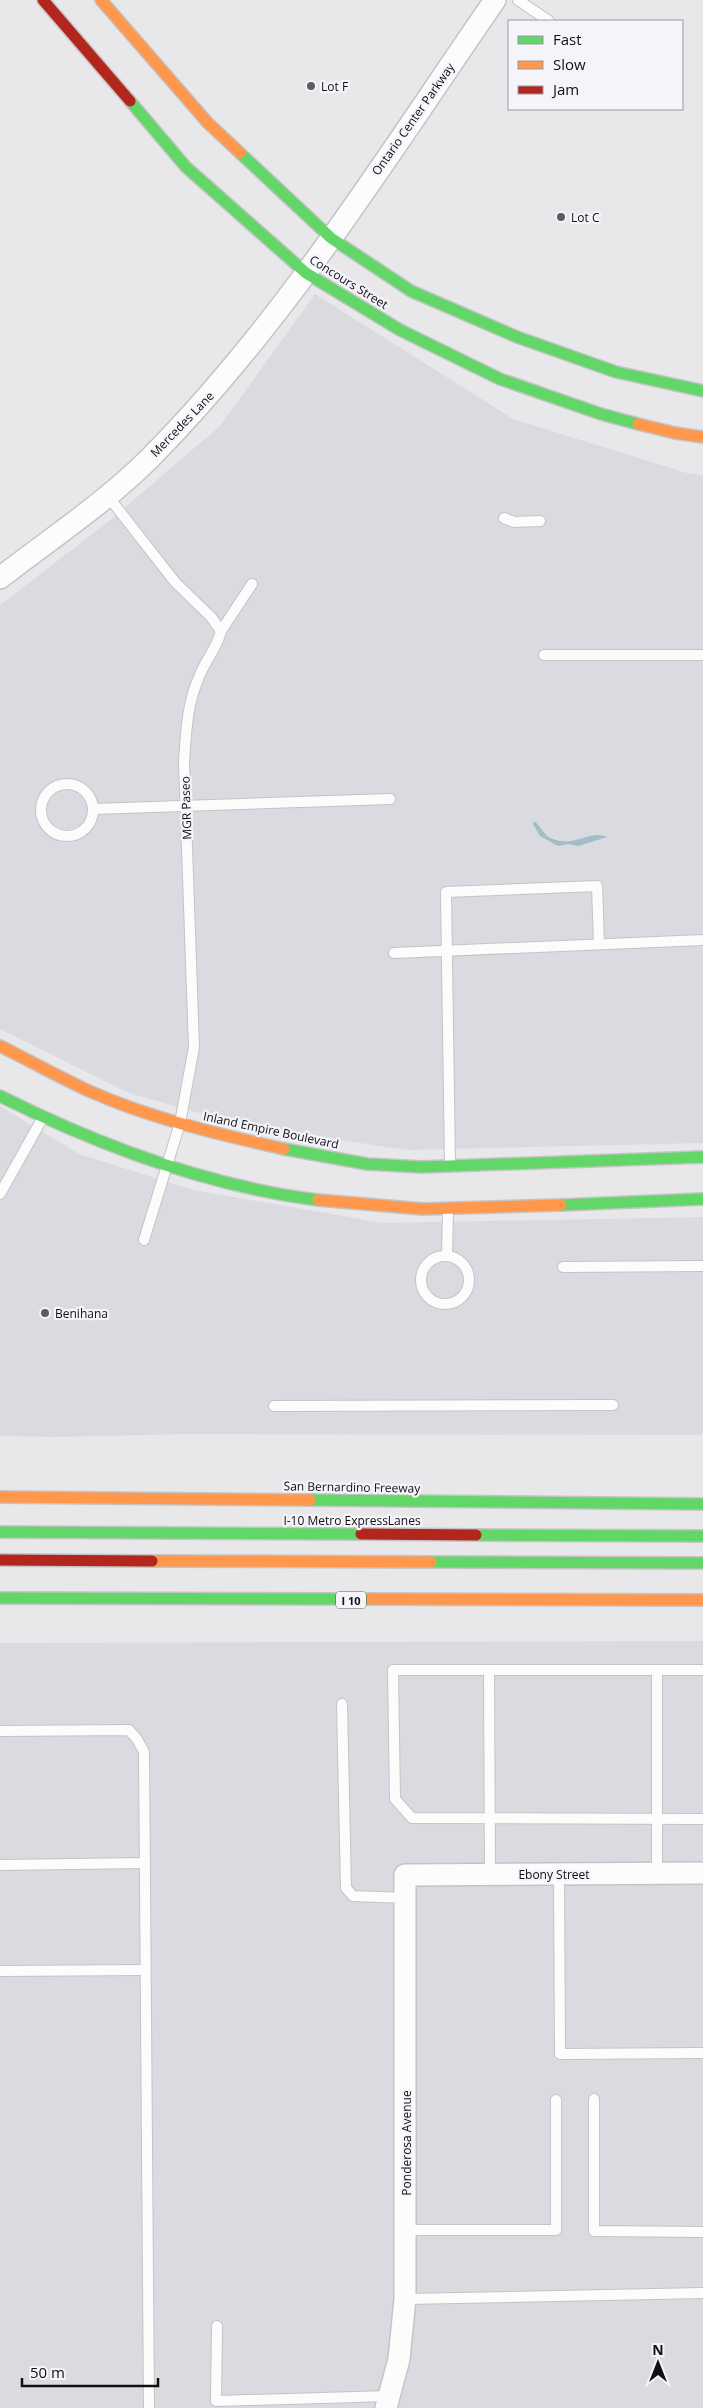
<svg xmlns="http://www.w3.org/2000/svg" width="703" height="2408" font-family="'Open Sans',sans-serif">
	<style>
		.built { fill: #dadae1 }
		.water { fill: #a2bdc8 }
		.lines { fill: none; stroke-linecap: round; stroke-linejoin: round }
		.lane-casing { stroke: #c4c4c6; stroke-width: 12 }
		.street-casing { stroke: #c4c4c6; stroke-width: 24 }
		.fast-casing { stroke: #c4c4c6; stroke-width: 14 }
		.slow-casing { stroke: #c4c4c6; stroke-width: 14 }
		.jam-casing { stroke: #c4c4c6; stroke-width: 14 }
		.lane { stroke: #fcfcfc; stroke-width: 10 }
		.street { stroke: #fcfcfc; stroke-width: 21 }
		.fast { stroke: #63d668; stroke-width: 11 }
		.slow { stroke: #ff974d; stroke-width: 11 }
		.jam { stroke: #b3261e; stroke-width: 11 }
		.poi-dot { fill: #5c5c5e; stroke: #f4f4fa; stroke-width: 2 }
		.labels { text-anchor: middle; dominant-baseline: central; stroke-width: 4.5; stroke-linejoin: round; paint-order: stroke }
		.shield { fill: #f4f4fa; stroke: #545458; stroke-width: 1 }
		.shield-label { font-size: 11px; font-weight: bold; fill: #101012 }
		.poi-label { font-size: 12px; fill: #101012; stroke: #f4f4fa; text-anchor: start }
		.street-label { font-size: 12px; fill: #101012; stroke: #f4f4fa }
	</style>
	<rect width="100%" height="100%" fill="#e8e8eb"/>
	<g class="built">
		<polygon points="315,294 513,419 687,473 703,475 703,1143 407,1150 245,1126 129,1093 0,1029 0,605 108,522 220,426"/>
		<polygon points="0,1106 79,1154 193,1190 383,1223 703,1217 703,1432 700,1435 189,1434 55,1437 0,1436"/>
		<polygon points="703,1641 703,2408 0,2408 0,1643"/>
	</g>
	<path class="water" d="M534 821C540 825 544 835 550 838 577 849 587 829 607 837L578 846 568 844 558 846 540 836 533 824Z"/>
	<g class="lines">
		<defs>
			<g id="lane">
				<polyline points="518,0 549,21"/>
				<path d="M107 495 175 582 211 617 221 631C217 648 205 661 199 677 187 704 186 732 184 762L194 1047 180 1123 144 1240"/>
				<polyline points="504,518 514,522 540,521"/>
				<polyline points="221,631 252,584"/>
				<polyline points="544,655 703,655"/>
				<circle cx="67" cy="810" r="26"/>
				<polyline points="93,809 390,799"/>
				<polyline points="394,953 703,940"/>
				<polyline points="450,1165 446,892 597,886 599,944"/>
				<polyline points="0,1194 42,1119"/>
				<polyline points="447,1256 448,1210"/>
				<circle cx="445" cy="1280" r="24"/>
				<polyline points="563,1267 703,1266"/>
				<polyline points="274,1406 613,1405"/>
				<polyline points="489,1670 393,1670 395,1799 412,1818 703,1819"/>
				<polyline points="657,1670 703,1670"/>
				<polyline points="342,1704 346,1888 353,1896 405,1898"/>
				<polyline points="0,1731 129,1730 137,1739 144,1752 149,2408"/>
				<polyline points="0,1865 145,1863"/>
				<polyline points="559,1874 560,2054 703,2053"/>
				<polyline points="490,1875 489,1670 657,1670 657,1873"/>
				<polyline points="0,1971 145,1970"/>
				<polyline points="594,2099 594,2231 703,2232"/>
				<polyline points="407,2230 556,2230 556,2100"/>
				<polyline points="405,2299 703,2293"/>
				<polyline points="217,2326 216,2401 389,2396"/>
			</g>
			<g id="street">
				<path d="M0 578C50 539 105 503 150 458 285 322 387 156 495 0"/>
				<polyline points="386,2408 399,2359 405,2299 405,1875 703,1873"/>
			</g>
			<g id="fast">
				<polyline points="130,101 186,167 306,273 400,330 500,379 601,414 638,424"/>
				<polyline points="240,153 331,238 411,291 517,337 616,372 703,391"/>
				<path d="M0 1096C100 1146 206 1186 318 1200"/>
				<polyline points="284,1149 367,1164 422,1167 703,1157"/>
				<polyline points="561,1205 703,1199"/>
				<polyline points="310,1500 703,1504"/>
				<polyline points="0,1532 361,1534"/>
				<polyline points="476,1535 703,1536"/>
				<polyline points="431,1562 703,1563"/>
				<polyline points="0,1598 371,1599"/>
			</g>
			<g id="slow">
				<polyline points="101,0 207,122 240,153"/>
				<polyline points="638,424 675,433 703,437"/>
				<path d="M0 1046C30 1061 59 1077 89 1091 152 1119 218 1134 284 1149"/>
				<polyline points="318,1200 423,1209 561,1205"/>
				<polyline points="0,1497 310,1500"/>
				<polyline points="152,1561 431,1562"/>
				<polyline points="371,1599 703,1600"/>
			</g>
			<g id="jam">
				<polyline points="43,0 130,101"/>
				<polyline points="361,1534 476,1535"/>
				<polyline points="0,1560 152,1561"/>
			</g>
		</defs>
		<use href="#lane" class="lane-casing"/>
		<use href="#street" class="street-casing"/>
		<use href="#fast" class="fast-casing"/>
		<use href="#slow" class="slow-casing"/>
		<use href="#jam" class="jam-casing"/>
		<use href="#lane" class="lane"/>
		<use href="#street" class="street"/>
		<use href="#fast" class="fast"/>
		<use href="#slow" class="slow"/>
		<use href="#jam" class="jam"/>
	</g>
	<g class="poi-dot">
		<circle cx="311" cy="86" r="5"/>
		<circle cx="561" cy="217" r="5"/>
		<circle cx="45" cy="1313" r="5"/>
	</g>
	<g class="labels">
		<rect class="shield" x="336" y="1591.5" width="30" height="17" rx="4"/>
		<g class="shield-label">
			<text x="351" y="1600">I 10</text>
		</g>
		<g class="poi-label">
			<text x="321" y="86">Lot F</text>
			<text x="571" y="217">Lot C</text>
			<text x="55" y="1313">Benihana</text>
		</g>
		<g class="street-label">
			<text transform="translate(413 119) rotate(-55)">Ontario Center Parkway</text>
			<text transform="translate(349 282) rotate(32)">Concours Street</text>
			<text transform="translate(182 424) rotate(-46)">Mercedes Lane</text>
			<text transform="translate(186 808) rotate(-92)">MGR Paseo</text>
			<text transform="translate(271 1130) rotate(12)">Inland Empire Boulevard</text>
			<text transform="translate(352 1487) rotate(1)">San Bernardino Freeway</text>
			<text x="352" y="1520">I-10 Metro ExpressLanes</text>
			<text x="554" y="1874">Ebony Street</text>
			<text transform="translate(406 2143) rotate(-90)">Ponderosa Avenue</text>
		</g>
	</g>
	<rect x="508" y="20" width="175" height="90" fill="#f4f4fa" stroke="#99999d"/>
	<rect x="518" y="36" width="25" height="8" fill="#63d668" stroke="#99999d"/>
	<text x="553" y="45" font-size="15" fill="#101012">Fast</text>
	<rect x="518" y="61" width="25" height="8" fill="#ff974d" stroke="#99999d"/>
	<text x="553" y="70" font-size="15" fill="#101012">Slow</text>
	<rect x="518" y="86" width="25" height="8" fill="#b3261e" stroke="#99999d"/>
	<text x="553" y="95" font-size="15" fill="#101012">Jam</text>
	<g transform="translate(658 2363)" stroke="#f4f4fa" stroke-width="4" paint-order="stroke">
	<path d="M0-4L9 19L0 12L-9 19Z" fill="#101012"/>
	<text y="-8" font-size="14" font-weight="bold" text-anchor="middle" fill="#101012">N</text>
	</g>
	<path d="M22 2378v8h136v-8" fill="none" stroke="#101012" stroke-width="2.5"/>
	<text x="30" y="2378" font-size="15" fill="#101012" stroke="#f4f4fa" stroke-width="4" paint-order="stroke">50 m</text>
</svg>
